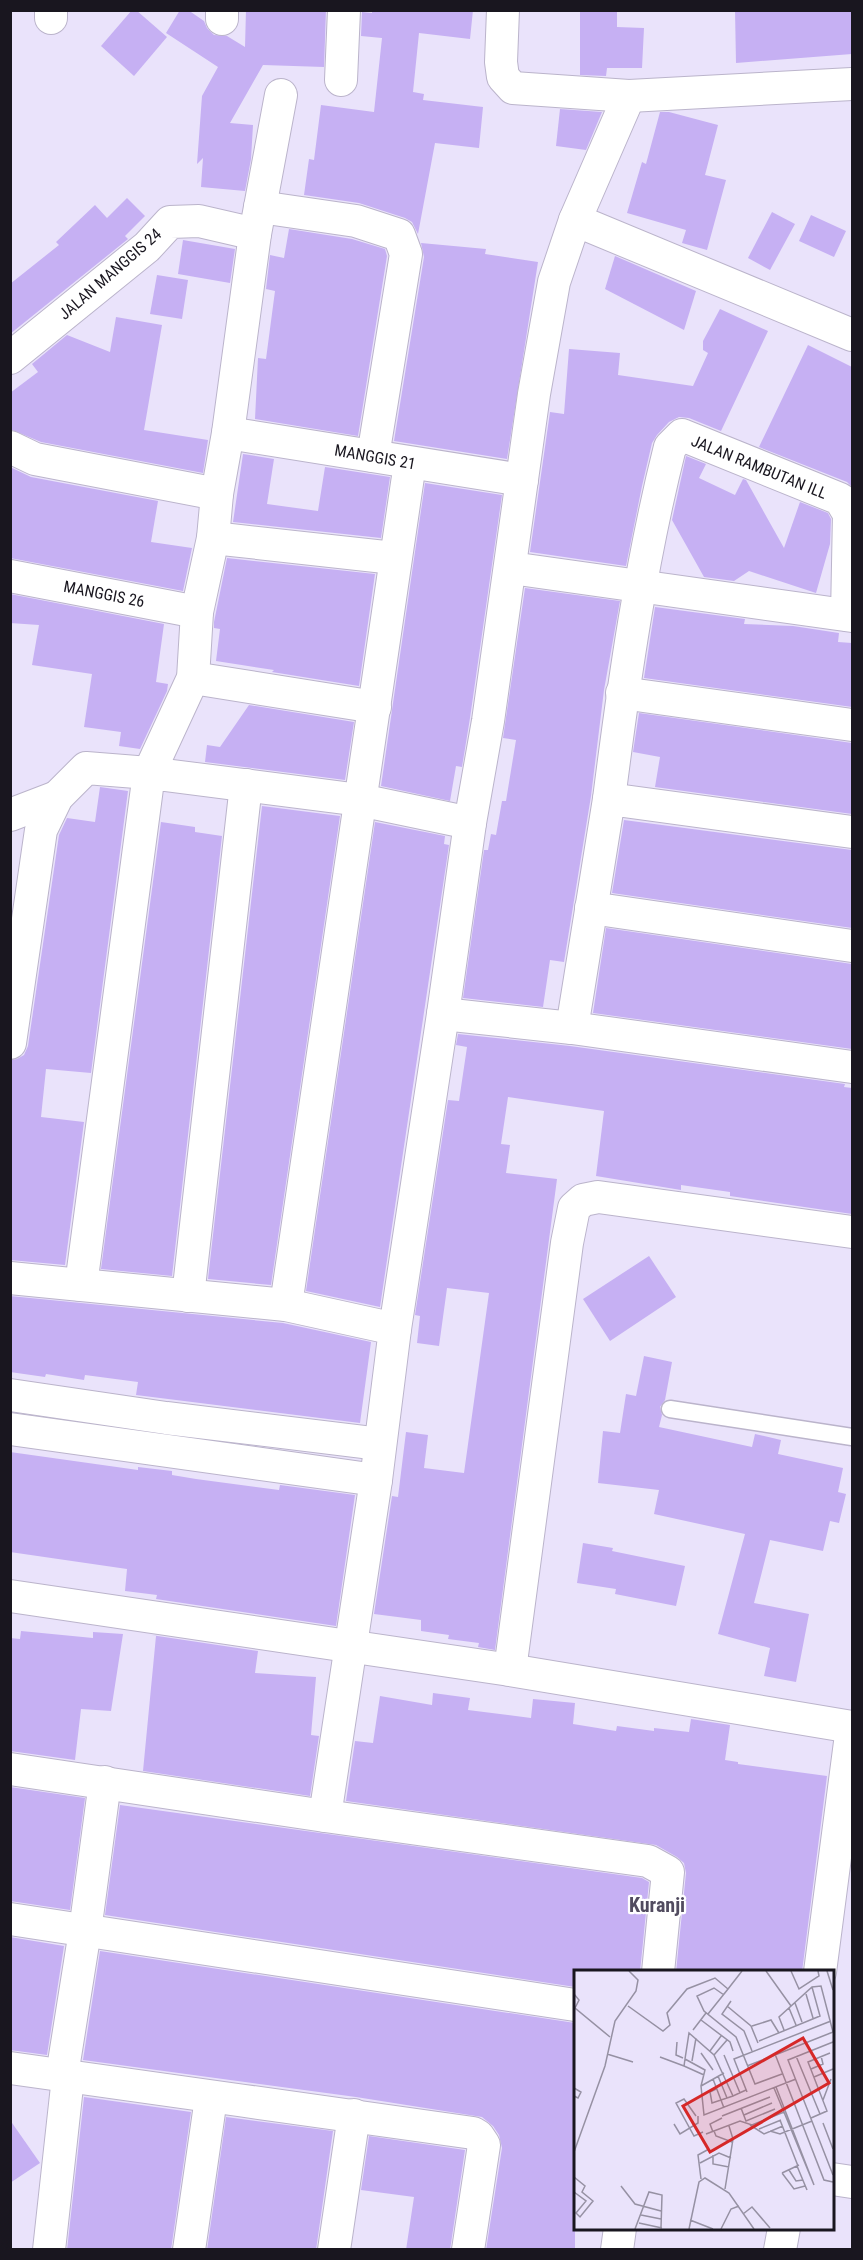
<svg xmlns="http://www.w3.org/2000/svg" width="863" height="2260" font-family="'Roboto Condensed',sans-serif">
	<style>
		.building { fill: #c6b0f3 }
		.lines { fill: none; stroke-linecap: round; stroke-linejoin: round }
		.service-casing { stroke: #bbb4cb; stroke-width: 19 }
		.minor-casing { stroke: #bbb4cb; stroke-width: 34 }
		.service { stroke: #fff; stroke-width: 16 }
		.minor { stroke: #fff; stroke-width: 32 }
		.labels { text-anchor: middle; dominant-baseline: central; stroke-width: 4.5; stroke-linejoin: round; paint-order: stroke }
		.street-label { font-size: 16px; fill: #19161f; stroke: #fff }
		.quarter-label { font-size: 20px; font-weight: bold; fill: #514b5f; stroke: #fff }
		.inset-road { fill: none; stroke: #9691a3; stroke-width: 1.5 }
		.view { fill: #d62828; fill-opacity: 0.15; stroke: #d62828; stroke-width: 3 }
		.inset-edge { fill: none; stroke: #19161f; stroke-width: 3 }
	</style>
	<rect width="100%" height="100%" fill="#eae3fb"/>
	<g class="building">
		<polygon points="132,10 136,10 167,37 134,76 101,46"/>
		<polygon points="180,10 188,10 204,21 207,28 214,35 227,36 245,47 246,10 326,10 324,67 263,65 230,123 253,125 251,159 245,191 201,187 203,158 197,164 202,96 218,67 166,33"/>
		<polygon points="372,10 473,10 470,39 419,33 413,92 424,94 423,100 483,107 479,148 435,143 418,234 412,222 405,218 359,203 304,195 309,159 314,160 321,105 374,112 382,38 361,36 362,12 372,13"/>
		<polygon points="580,10 617,10 617,27 644,28 642,68 607,68 606,76 580,75"/>
		<polygon points="735,10 852,10 852,54 736,63"/>
		<polygon points="560,109 602,112 586,150 556,146"/>
		<polygon points="660,112 669,112 718,125 705,175 726,180 707,250 682,243 686,230 627,213 642,162 646,164"/>
		<polygon points="127,198 145,216 125,236 128,239 10,334 10,284 59,245 56,242 95,205 107,218"/>
		<polygon points="772,212 795,224 770,270 748,258"/>
		<polygon points="811,215 846,231 834,257 799,241"/>
		<polygon points="289,229 352,239 385,249 387,256 358,436 255,419 258,358 266,359 275,291 266,289 270,255 284,258"/>
		<polygon points="183,240 235,249 230,283 178,274"/>
		<polygon points="421,243 486,249 485,254 538,262 507,459 394,441 424,257"/>
		<polygon points="615,256 696,291 684,330 605,289"/>
		<polygon points="157,275 188,280 182,319 150,314"/>
		<polygon points="720,309 768,331 721,431 689,418 679,417 669,422 657,435 652,443 642,486 626,566 530,552 550,412 564,414 569,349 620,353 618,375 693,386 708,353 703,350 703,341"/>
		<polygon points="116,317 162,325 144,430 208,440 203,473 41,442 10,429 10,393 38,372 32,364 67,335 110,352"/>
		<polygon points="808,345 852,367 852,487 847,482 759,447"/>
		<polygon points="243,454 274,459 267,504 318,511 325,467 390,477 381,538 233,522"/>
		<polygon points="686,456 706,464 699,478 735,495 743,479 746,480 784,548 800,502 828,513 831,519 830,544 816,593 749,571 734,581 704,577 672,520"/>
		<polygon points="10,467 31,477 158,501 151,542 192,548 183,591 10,558"/>
		<polygon points="425,483 502,495 470,718 462,767 456,766 450,801 381,786"/>
		<polygon points="227,558 375,574 359,686 272,672 274,670 216,661 220,629 214,628 214,622"/>
		<polygon points="525,588 620,601 604,690 591,796 564,962 550,960 543,1007 463,998 484,850 488,850 491,834 496,835 502,801 506,801 516,740 503,738"/>
		<polygon points="10,594 164,624 156,682 168,684 167,691 140,749 119,746 121,732 84,727 92,674 32,665 39,625 10,623"/>
		<polygon points="655,607 745,619 744,624 793,626 839,633 838,642 852,643 852,707 644,678"/>
		<polygon points="249,705 354,722 345,780 205,762 207,745 220,747"/>
		<polygon points="639,713 852,743 852,814 655,787 660,757 633,752"/>
		<polygon points="100,787 128,791 91,1073 46,1069 41,1117 84,1122 65,1265 10,1260 11,1060 17,1059 24,1055 28,1046 59,835 67,818 95,822"/>
		<polygon points="262,806 340,816 271,1285 208,1279"/>
		<polygon points="624,820 852,850 852,928 612,893"/>
		<polygon points="161,822 195,827 195,832 222,836 172,1276 101,1269"/>
		<polygon points="375,822 445,836 444,844 449,845 380,1307 306,1291"/>
		<polygon points="606,928 852,964 852,1049 593,1013"/>
		<polygon points="458,1034 570,1046 845,1084 844,1087 852,1088 852,1214 730,1196 730,1192 681,1185 681,1190 596,1176 604,1111 508,1097 501,1144 510,1145 506,1173 557,1179 495,1650 478,1647 479,1643 448,1639 449,1635 421,1631 421,1620 374,1614 392,1496 398,1497 406,1432 428,1435 424,1468 464,1473 489,1293 447,1288 439,1346 417,1343 420,1316 415,1315 448,1100 459,1101 467,1047 456,1045"/>
		<polygon points="649,1256 676,1297 610,1341 583,1299"/>
		<polygon points="10,1296 283,1323 371,1342 360,1423 136,1395 138,1382 85,1375 84,1380 46,1374 45,1377 10,1372"/>
		<polygon points="644,1356 672,1362 665,1400 660,1407 662,1415 659,1427 752,1447 755,1434 781,1440 778,1454 843,1468 838,1492 846,1494 839,1523 830,1521 823,1551 770,1540 754,1603 809,1614 796,1682 764,1676 770,1648 718,1634 745,1534 654,1514 659,1490 598,1483 603,1431 620,1433 626,1394 636,1396"/>
		<polygon points="10,1452 138,1470 138,1467 172,1471 172,1475 196,1479 279,1490 280,1485 355,1495 336,1626 156,1599 157,1595 125,1591 127,1569 10,1552"/>
		<polygon points="583,1543 613,1548 612,1551 685,1566 676,1606 615,1594 616,1589 577,1583"/>
		<polygon points="21,1631 93,1638 93,1632 123,1634 111,1711 81,1709 75,1760 10,1751 10,1638 20,1639"/>
		<polygon points="151,1635 258,1651 255,1673 316,1677 311,1735 319,1736 310,1796 143,1771 156,1636"/>
		<polygon points="433,1693 470,1698 468,1710 531,1718 533,1699 575,1703 573,1724 616,1731 617,1726 654,1731 654,1728 689,1732 691,1719 730,1725 725,1760 738,1762 738,1764 827,1776 802,1972 676,1972 686,1873 684,1863 677,1857 656,1845 346,1801 355,1741 373,1743 380,1696 432,1705"/>
		<polygon points="10,1787 85,1798 70,1910 10,1901"/>
		<polygon points="120,1805 642,1878 649,1882 640,1972 575,1972 575,1987 105,1915"/>
		<polygon points="10,1937 64,1946 47,2055 10,2050"/>
		<polygon points="100,1951 575,2023 575,2250 486,2250 502,2148 499,2135 493,2126 482,2117 356,2097 83,2060"/>
		<polygon points="84,2097 191,2112 171,2250 67,2250"/>
		<polygon points="226,2117 333,2131 316,2250 207,2250"/>
		<polygon points="10,2120 40,2163 10,2183"/>
		<polygon points="369,2136 465,2150 450,2250 406,2250 414,2197 361,2190"/>
	</g>
	<g class="lines">
		<defs>
			<polyline id="service" points="670,1409 852,1437"/>
			<g id="minor">
				<polyline points="51,10 51,18"/>
				<polyline points="503,10 501,62 503,77 513,88 629,96 575,220"/>
				<polyline points="222,19 222,10"/>
				<polyline points="341,80 344,10"/>
				<polyline points="629,96 852,84"/>
				<polyline points="260,207 356,221 399,235 406,254 373,456"/>
				<polyline points="10,358 147,247 170,222 199,221 255,234"/>
				<polyline points="228,433 522,480"/>
				<polyline points="10,447 35,459 217,494"/>
				<polyline points="213,538 394,558"/>
				<polyline points="511,568 852,616"/>
				<polyline points="10,576 197,612"/>
				<polyline points="193,678 375,707"/>
				<polyline points="622,693 852,725"/>
				<path d="M609 799C624 681 641 562 670 447L682 435 840 499 849 514 847 615"/>
				<polyline points="10,815 57,797"/>
				<polyline points="591,908 852,946"/>
				<polyline points="443,1014 572,1028 852,1067"/>
				<polyline points="572,1028 609,799 852,832"/>
				<polyline points="10,1043 41,830 57,797 86,768 149,773 193,678 197,612 213,538 217,494 228,433 255,234 281,95"/>
				<polyline points="10,1278 286,1305 395,1329"/>
				<polyline points="81,1285 149,773 360,800 470,823"/>
				<polyline points="188,1296 246,785"/>
				<polyline points="286,1305 410,463"/>
				<polyline points="10,1395 166,1418 380,1444"/>
				<polyline points="10,1429 376,1480"/>
				<polyline points="10,1596 510,1670 852,1727"/>
				<polyline points="510,1670 567,1243 574,1208 583,1200 598,1197 852,1232"/>
				<polyline points="10,1769 325,1816 648,1861 668,1872 658,1972"/>
				<polyline points="325,1816 376,1480 395,1329 443,1014 470,823 488,721 534,394 554,282 575,220 852,335"/>
				<polyline points="10,1919 575,2005"/>
				<polyline points="820,1972 852,1727"/>
				<path d="M10 2068C164 2091 319 2110 473 2133L478 2136 484 2145 468 2250"/>
				<polyline points="62,2075 85,1931 105,1782"/>
				<polyline points="832,2179 852,2182"/>
				<polyline points="49,2250 68,2077"/>
				<polyline points="189,2250 211,2098"/>
				<polyline points="334,2250 354,2115"/>
				<polyline points="617,2250 620,2228"/>
				<polyline points="780,2250 784,2228"/>
			</g>
		</defs>
		<use href="#service" class="service-casing"/>
		<use href="#minor" class="minor-casing"/>
		<use href="#service" class="service"/>
		<use href="#minor" class="minor"/>
	</g>
	<g class="labels">
		<g class="street-label">
			<text transform="translate(110 274) rotate(-41)">JALAN MANGGIS 24</text>
			<text transform="translate(375 457) rotate(10)">MANGGIS 21</text>
			<text transform="translate(759 467) rotate(22)">JALAN RAMBUTAN ILL</text>
			<text transform="translate(104 594) rotate(11)">MANGGIS 26</text>
		</g>
		<g class="quarter-label">
			<text x="657" y="1905">Kuranji</text>
		</g>
	</g>
	<g transform="translate(574 1970)">
		<rect width="260" height="260" fill="#eae3fb"/>
		<path class="inset-road" d="M192 1 217 36M217 1 225 19 245 6 244 1M253 1 259 20M154 19 168 1M0 24 5 30 1 38 36 67M232 24 239 48M150 25 140 18 123 26 130 41 162 67 181 114 208 104M157 31 148 44 170 61 178 81M221 33 228 52M54 36 89 61 96 55 93 43 113 19 141 8 154 19 134 44M153 36 177 56 184 73M215 38 222 55M127 50 156 72 159 81M178 56 197 50 205 63M119 60 132 43M210 60 205 47 238 17 247 16 259 62M185 71 246 46 238 17M103 72 102 85 109 88M259 72 214 90 259 205M136 81 147 66M127 83 139 100M33 84 59 92M201 84 250 210 259 212M140 85 153 70M150 85 166 123M222 86 246 144M86 87 110 96M111 89 110 96 130 105M118 91 122 68M173 96 259 62M237 99 249 94 247 86M150 103 127 116 130 145 222 109M144 106 153 128M240 107 259 99M139 109 150 138M127 116 131 100 111 89 115 63 140 85 159 126 172 120M0 118 7 122 4 128 0 126M200 118 240 215 202 117M142 119 136 122 138 133 159 126M173 122 160 89 257 51M249 130 257 109M167 138 172 151 201 139M170 145 198 133M122 146 110 129 102 133 120 166 129 162M148 146 196 127M237 148 253 141 234 92 256 83M206 150 224 196M249 153 259 179M100 154 106 164 124 153V146M176 155 190 164 209 156M185 159 207 150M140 161 142 166 158 172M196 161 206 164 238 151M139 162 136 154 148 148M132 164 166 151 178 155 210 142M0 182 31 96 41 51 62 21 64 10 55 1M139 185V194L155 197M126 193 145 183 157 188M223 196 233 220M215 200 222 211 229 210M208 203 220 219 231 216M208 203 225 195M0 207 11 216 8 222 19 231 6 247 2 243 12 231 0 222M127 209 124 185 135 179M47 216 61 234 87 241M151 219 159 169 155 156M169 244 178 237 196 258M67 245 87 249M116 250 139 259M65 253 88 258M61 259 75 222 88 225 87 258M115 259 125 212 131 208 155 223 180 259M147 259 157 239 165 236"/>
		<path class="view" d="M229 68 255 113 136 182 109 136Z"/>
		<rect width="260" height="260" class="inset-edge"/>
	</g>
	<rect width="863" height="2260" fill="none" stroke="#19161f" stroke-width="24"/>
</svg>
